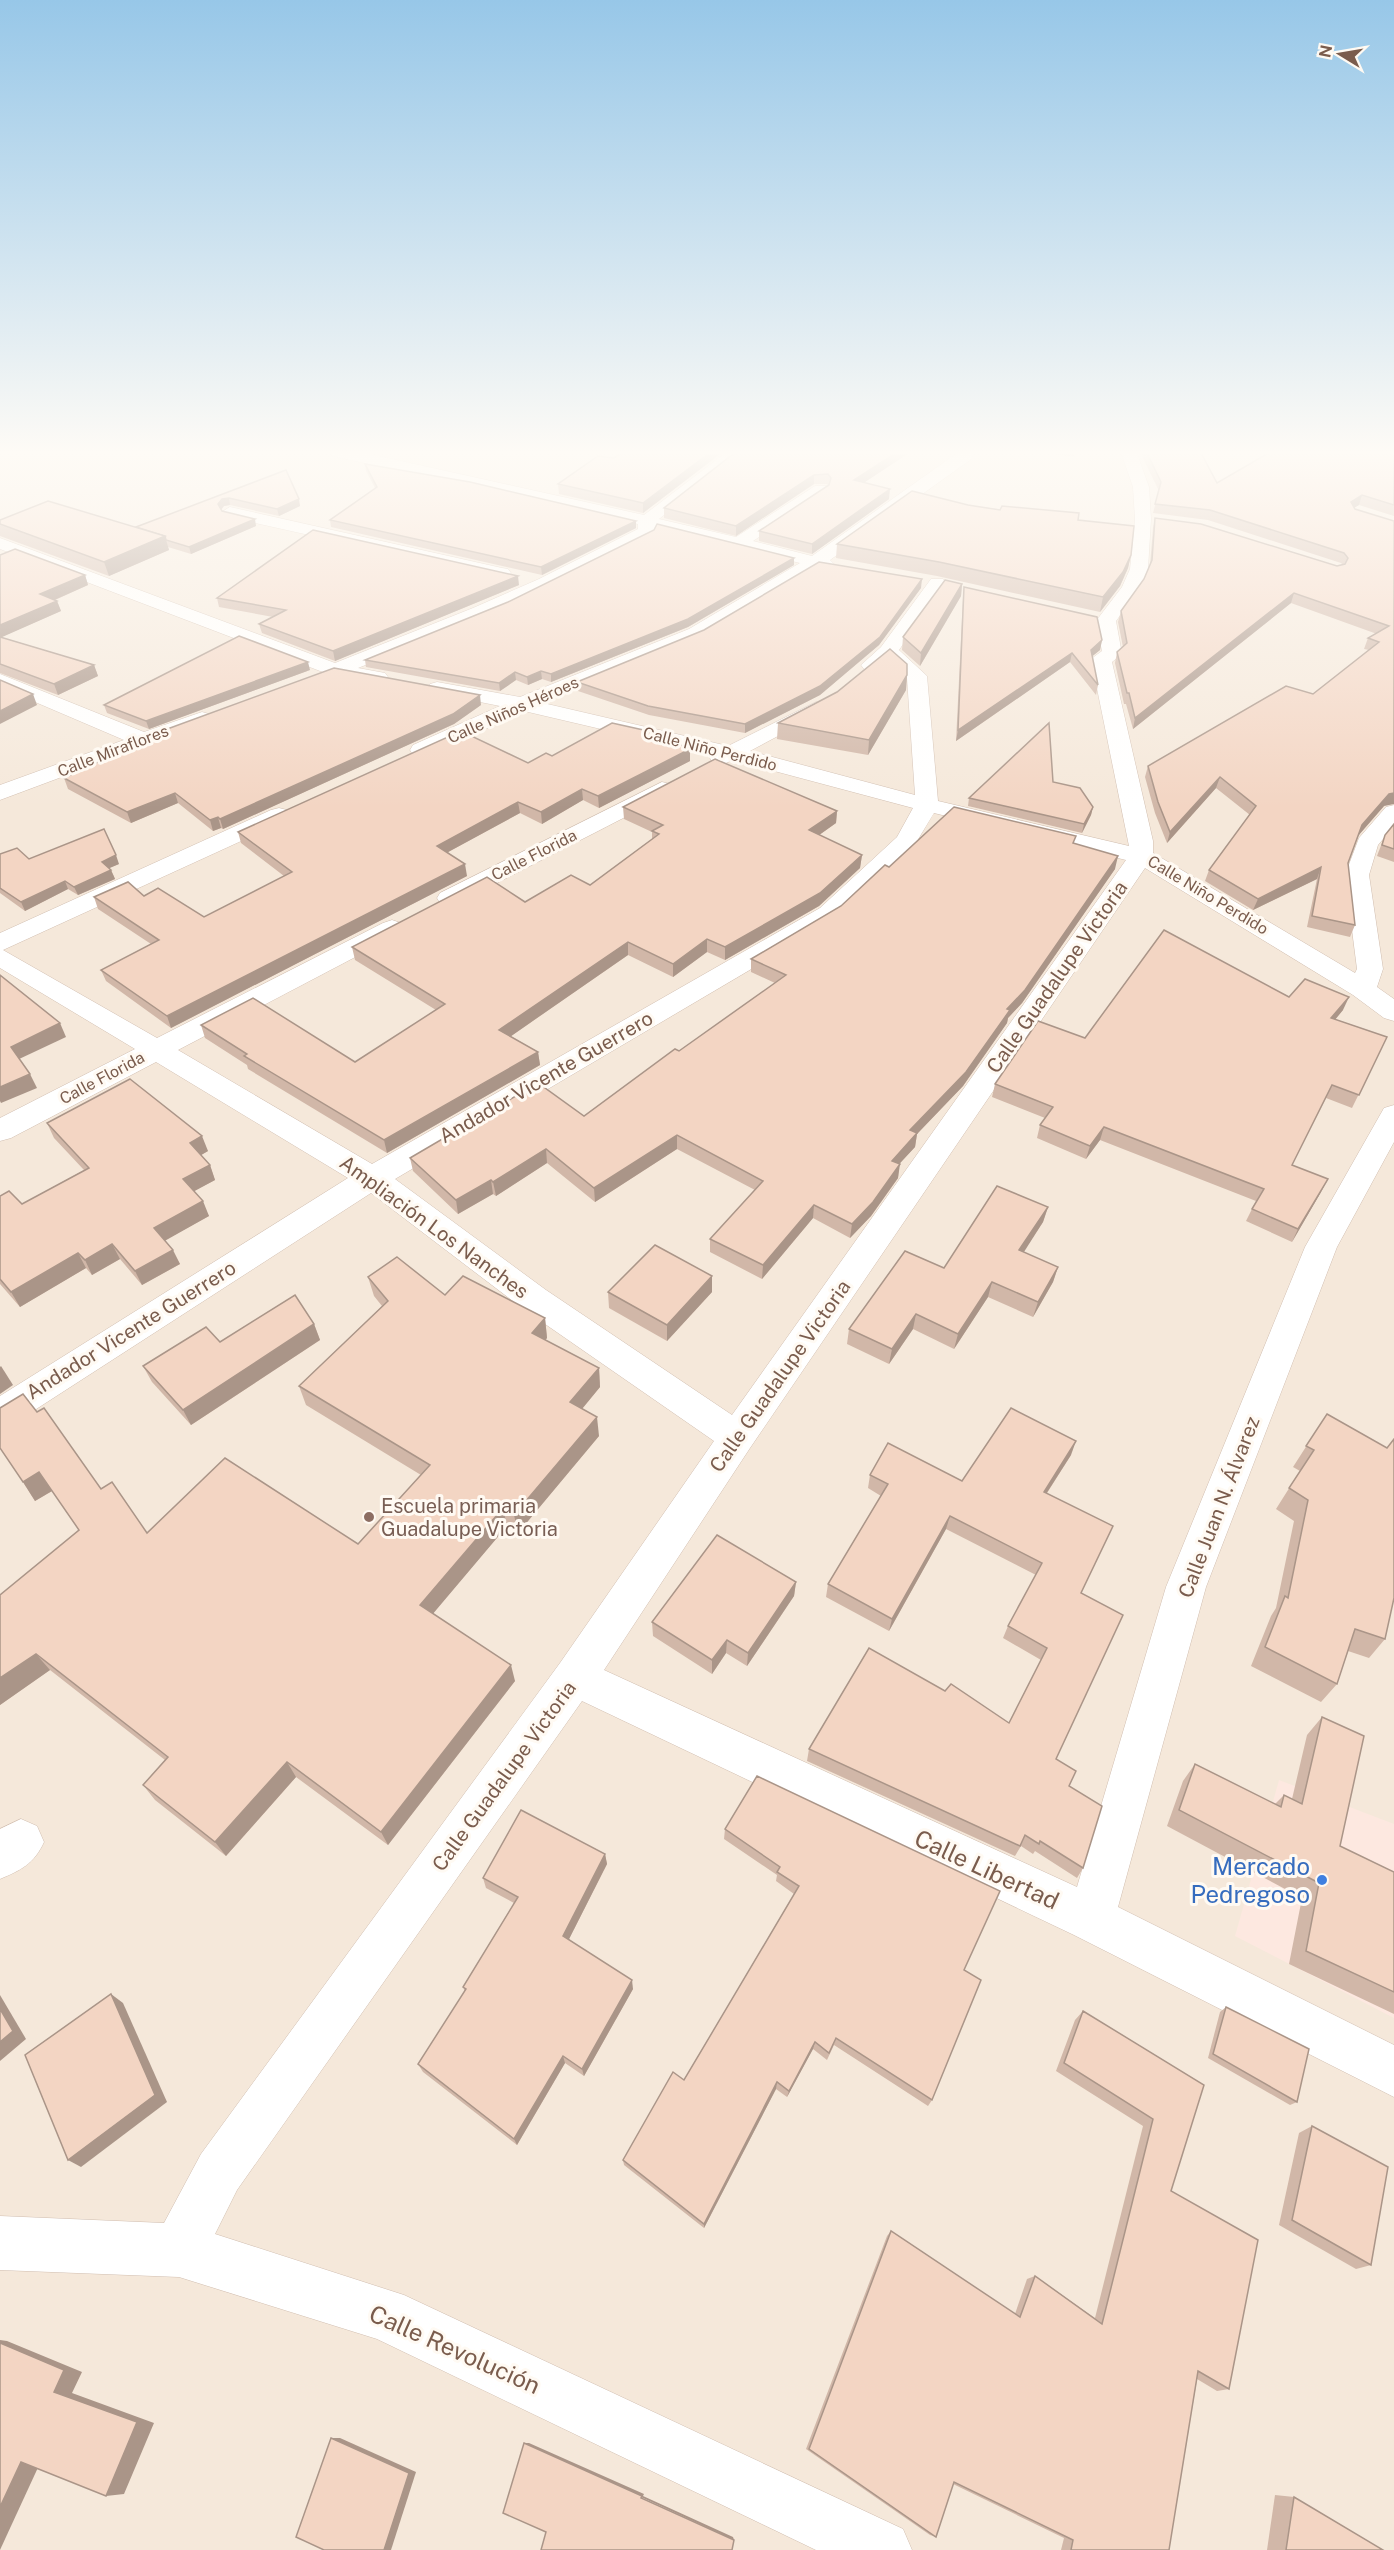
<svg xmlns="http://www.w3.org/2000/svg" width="1394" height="2550" font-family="'Public Sans',sans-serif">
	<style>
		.residential { fill: #f5e8da }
		.commercial { fill: #fde8e0 }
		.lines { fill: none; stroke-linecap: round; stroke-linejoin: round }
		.street-casing { stroke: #d1beb0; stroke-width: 1 }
		.street { fill: #fff; fill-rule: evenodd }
		.wall { fill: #d1b7a8 }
		.shaded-wall { fill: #aa9588 }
		.building { fill: #f3d5c3; stroke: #aa9588; stroke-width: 1.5 }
		.education-dot { fill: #8d6e63; stroke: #fffaf3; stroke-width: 2 }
		.shop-dot { fill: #3f7fe0; stroke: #fffaf3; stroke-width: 2 }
		.labels { text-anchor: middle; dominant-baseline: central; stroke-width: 6; stroke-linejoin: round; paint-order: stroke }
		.far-street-label { font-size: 16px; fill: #7a5c4d; stroke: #fffaf3 }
		.street-label { font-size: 20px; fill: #7a5c4d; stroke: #fffaf3 }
		.education-label { font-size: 20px; fill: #785e54; stroke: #fffaf3; text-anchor: start }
		.near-shop-label { font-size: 24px; fill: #366cbe; stroke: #fffaf3; text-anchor: end }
		.near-street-label { font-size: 24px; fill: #7a5c4d; stroke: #fffaf3 }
	</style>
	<rect width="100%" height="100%" fill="#fdf6ec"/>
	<rect class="residential" x="0" y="451" width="1394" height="2099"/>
	<polygon class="commercial" points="1279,1780 1394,1824 1394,2018 1235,1936"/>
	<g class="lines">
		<defs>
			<g id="street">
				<path d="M326 451H356L644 515 728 451H745L659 519 736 537 815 486H827L829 489 827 492 753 541 812 556 960 451H976L970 460 830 560 834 564 831 568H818L703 637 543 703 728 746 816 702 823 704 826 708 823 712 750 751 915 795 907 678 888 661C880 668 875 672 864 669L861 665 881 647 931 579H943L946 583 899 650 927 676 938 801 1129 846 1091 659 1102 651 1096 621 1122 587 1130 569 1135 519 1133 487 1121 452 1136 451 1149 487 1151 519 1148 569 1140 588 1116 621 1122 654 1112 662 1153 841V853L1355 973 1357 969 1345 875 1359 838 1386 807 1394 805V826L1378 845 1369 875 1383 969 1377 987 1394 999V1021L1384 1018 1353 995 1145 868 750 1448 604 1670 1077 1887 1166 1587 1305 1247 1384 1108 1394 1105V1142L1337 1247 1206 1587 1118 1907 1394 2045V2097L1074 1935 582 1701 237 2190 215 2234 404 2295 903 2529 912 2550H816L377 2339 179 2277 0 2270V2216L164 2223 201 2154 560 1663 714 1441 522 1308 371 1193 13 1424 0 1429V1396L348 1178 156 1062 11 1138 0 1141V1118L135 1049 0 968V933L271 810 279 808 287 810 291 815 287 820 3 950 157 1038 383 923 392 920 401 923 405 928 401 933 178 1050 372 1164 820 908 897 837 913 808 733 760 721 765 713 763 710 758 712 755 524 711 429 755 421 757 413 755 410 750 413 745 500 706 430 692 427 688 430 684 437 682 520 697 689 629 800 563 656 528 653 535 551 587 487 616 358 668 385 673 388 677 385 681 378 683 328 674 0 549V538L335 663 473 608 539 579 638 529V524L333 456ZM934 813 1126 860 732 1415 546 1290 395 1179 838 918 914 846Z"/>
				<polygon points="230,507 502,568 508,569 511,573 508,577 502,578 224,516 222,512"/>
				<polygon points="0,674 144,732 202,712 209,714 213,718 209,722 0,800 0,785 124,740 0,687"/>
				<polygon points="662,782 670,784 673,789 670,794 458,903 449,905 440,903 437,898 440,893"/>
				<path d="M21 1819 37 1826 44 1842C34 1864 21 1870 0 1879V1829Z"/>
			</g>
		</defs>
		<use href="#street" class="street-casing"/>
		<use href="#street" class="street"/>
	</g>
	<g class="wall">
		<polygon points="724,451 643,513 559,494 558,484 614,458"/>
		<polygon points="912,451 863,483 889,499 812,554 759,541 759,531 828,485 827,484 814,484 736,536 664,518 664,508"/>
		<polygon points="1035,451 1076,451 1073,457"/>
		<polygon points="1200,451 1217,483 1394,451 1394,516 1359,505 1354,508 1355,509 1394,521 1384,806 1358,836 1348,863 1355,925 1350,937 1307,927 1317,879 1253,910 1205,881 1209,870 1250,815 1216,788 1167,843 1155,813 1145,777 1148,766 1313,694 1369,650 1364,649 1368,638 1377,634 1291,603 1133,729 1126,704 1124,704 1115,663 1117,652 1123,647 1118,622 1121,611 1144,579 1150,565 1153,528 1155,518 1337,566 1343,565 1341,563 1208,520 1153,513 1159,491 1140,452"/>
		<polygon points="365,464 636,521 636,528 542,575 331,527 330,520 375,488 366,471"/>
		<polygon points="286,470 300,506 279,516 230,505 224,506 221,510 222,511 256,526 191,554 168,547 169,550 109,576 0,536 0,520 136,527"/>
		<polygon points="968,505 1078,520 1131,555 1128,568 1120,586 1100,612 937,576 836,558 837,544"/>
		<polygon points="0,555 85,575 88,585 55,600 57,601 61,611 1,637 94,665 98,676 58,695 0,673"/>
		<polygon points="794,558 794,565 688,627 551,682 542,679 528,685 516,680 500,691 366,667 365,660"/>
		<polygon points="962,584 961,596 920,666 902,650 903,637"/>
		<polygon points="519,585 335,661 262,633 259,624 273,617 219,607 217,598"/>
		<polygon points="964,587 1102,640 1100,650 1092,656 1098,685 1096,695 1070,662 956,741 963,597"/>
		<polygon points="921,588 879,645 820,695 745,733 649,715 578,691 577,682"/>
		<polygon points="310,670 149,729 107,713 104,705"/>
		<polygon points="907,675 906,690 868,755 777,739 778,723"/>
		<polygon points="481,705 454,724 223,829 221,828 213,831 178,803 131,823 68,789 64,778"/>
		<polygon points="552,756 690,761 599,808 583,800 542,824 520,813 448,852 467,876 171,1028 106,981 101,970 151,944 98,909 94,897 144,896 204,917 284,876 241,843 238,832 528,763"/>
		<polygon points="969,798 1093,807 1091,815 1082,833 968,806"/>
		<polygon points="623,807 837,811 836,823 819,835 862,855 860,868 819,906 725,960 707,952 673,977 628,955 511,1036 538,1052 540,1065 387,1153 248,1069 247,1065 205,1038 201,1025 355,1062 436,1010 355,960 352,947 590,885 652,839 652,832 624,819"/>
		<polygon points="1394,824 1394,862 1377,856 1385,835"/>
		<polygon points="1075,843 1115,869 1022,1003 1008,1018 1007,1023 963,1086 917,1134 915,1147 899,1164 898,1178 871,1216 850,1238 813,1218 762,1279 710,1252 710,1239 755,1190 677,1149 595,1202 547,1163 496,1196 493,1194 458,1214 413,1171 410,1158 584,1116 679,1051 775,983 751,972 751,959 841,906 889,867"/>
		<polygon points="0,854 29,859 119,864 109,868 111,870 115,879 78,895 68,889 25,911 0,893"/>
		<polygon points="1289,997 1343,1010 1335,1019 1387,1037 1352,1108 1326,1098 1292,1165 1321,1192 1292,1242 1246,1221 1256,1201 1100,1140 1086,1159 1037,1138 1040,1125 1045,1118 992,1097 995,1084 1085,1038"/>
		<polygon points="47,1123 208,1151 201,1155 210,1165 215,1180 194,1191 209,1216 165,1240 180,1264 142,1285 120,1259 92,1275 86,1268 20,1307 0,1284 0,1196 22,1204 84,1170 54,1138"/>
		<polygon points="1048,1207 1043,1222 1023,1252 1058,1267 1053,1282 1033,1317 988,1297 954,1349 913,1329 889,1364 847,1344 849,1329 944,1268"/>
		<polygon points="368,1277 545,1318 547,1338 545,1340 599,1368 600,1387 582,1409 599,1436 518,1533 507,1526 433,1613 515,1681 388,1845 296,1777 226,1856 155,1800 143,1785 165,1760 50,1670 0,1705 0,1595 79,1530 52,1491 35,1501 23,1482 101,1489 147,1533 358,1544 421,1475 306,1405 299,1386 382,1306 374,1296"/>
		<polygon points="608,1292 712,1292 667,1341 609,1308"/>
		<polygon points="314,1324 320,1340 191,1425 152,1382 143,1366 220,1342"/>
		<polygon points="1327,1414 1385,1639 1369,1658 1348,1651 1337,1684 1321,1702 1251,1666 1271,1616 1276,1608 1294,1521 1276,1509 1300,1471 1293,1467"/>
		<polygon points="1071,1455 1047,1493 1082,1593 1056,1759 1069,1786 1083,1868 1077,1878 1035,1851 1033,1854 1021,1846 1015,1856 807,1761 809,1749 945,1691 1009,1723 1041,1660 1003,1638 1008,1626 1036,1575 946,1529 889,1631 826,1597 828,1584 881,1496 868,1488 870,1475 962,1481"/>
		<polygon points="796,1582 794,1596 747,1666 726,1653 712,1674 653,1636 652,1622"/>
		<polygon points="1322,1717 1340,1846 1394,1872 1394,2014 1289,1964 1302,1898 1167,1826 1183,1781 1195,1764 1275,1804 1284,1795 1292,1799 1307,1735"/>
		<polygon points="725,1829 964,1970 932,2100 928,2106 834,2045 827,2060 813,2049 787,2097 776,2089 704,2228 624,2165 623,2160 684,2080 794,1894 776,1881 777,1875 724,1839"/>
		<polygon points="605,1854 607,1864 569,1939 633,1989 584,2076 565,2063 517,2145 423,2072 418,2064 465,1992 463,1987 514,1903 486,1888 483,1878"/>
		<polygon points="1226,2007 1297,2102 1290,2105 1208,2058 1220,2012"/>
		<polygon points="1083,2011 1204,2085 1171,2191 1229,2389 1217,2391 1197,2379 1169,2550 1061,2550 1064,2538 953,2484 936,2537 930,2535 806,2449 887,2236 891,2231 1015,2314 1027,2279 1035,2276 1095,2318 1143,2126 1056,2071 1075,2020"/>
		<polygon points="1312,2126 1371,2265 1356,2269 1279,2225 1299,2133"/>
		<polygon points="1275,2495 1294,2497 1383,2550 1267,2550"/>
	</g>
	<g class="shaded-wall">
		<polygon points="712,451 724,451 643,513 643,503"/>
		<polygon points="899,451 912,451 853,490 854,480"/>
		<polygon points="814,475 814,484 736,536 736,526"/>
		<polygon points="890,489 889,499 812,554 812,544"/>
		<polygon points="1362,495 1359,505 1348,511 1351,502"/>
		<polygon points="229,498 230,505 224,506 220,511 218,504 222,499"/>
		<polygon points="299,499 300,506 279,516 277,509"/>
		<polygon points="255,519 256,526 191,554 189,547"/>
		<polygon points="636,521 636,528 542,575 541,567"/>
		<polygon points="165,536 169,550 109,576 104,562"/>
		<polygon points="1131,555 1128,568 1120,586 1100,612 1103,597"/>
		<polygon points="794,558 794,565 688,627 551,682 551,674"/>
		<polygon points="85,575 88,585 43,605 40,594"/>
		<polygon points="518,576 519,585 335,661 333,651"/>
		<polygon points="922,579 921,588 879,645 820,695 745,733 745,724"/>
		<polygon points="962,584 961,596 920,666 921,653"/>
		<polygon points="1294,593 1291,603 1133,729 1135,718"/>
		<polygon points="57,601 61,611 0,638 0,625"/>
		<polygon points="1102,640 1100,650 1089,659 1091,650"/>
		<polygon points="1072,653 1070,662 956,741 958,730"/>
		<polygon points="308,662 310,670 149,729 146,721"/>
		<polygon points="94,665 98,676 58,695 54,684"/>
		<polygon points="541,671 542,679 528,685 527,677"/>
		<polygon points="515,672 516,680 500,691 499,683"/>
		<polygon points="907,675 906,690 868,755 869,740"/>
		<polygon points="33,694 37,705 0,724 0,711"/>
		<polygon points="480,695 481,705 454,724 223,829 220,819"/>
		<polygon points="690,749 690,761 599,808 598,796"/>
		<polygon points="1220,777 1216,788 1167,843 1170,832"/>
		<polygon points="582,789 583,800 542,824 541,812"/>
		<polygon points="175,793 178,803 131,823 127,812"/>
		<polygon points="1394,793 1394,804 1384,806 1357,837 1362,825 1389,794"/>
		<polygon points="518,802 520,813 439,857 437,846"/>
		<polygon points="1093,807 1091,815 1082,833 1084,824"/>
		<polygon points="837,811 836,823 808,843 809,830"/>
		<polygon points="218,817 221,828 213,831 210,820"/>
		<polygon points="116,855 119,864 105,870 102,862"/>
		<polygon points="862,855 860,868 819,906 725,960 725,947"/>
		<polygon points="1118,856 1115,869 1022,1003 1008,1018 1007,1023 963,1086 917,1134 915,1147 890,1174 892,1161 910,1130 1007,1009"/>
		<polygon points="465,864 467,876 171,1028 167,1016"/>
		<polygon points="1321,867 1317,879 1253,910 1258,899"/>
		<polygon points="111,870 115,879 78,895 74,887"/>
		<polygon points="65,881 68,889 25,911 21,902"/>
		<polygon points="707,939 707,952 673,977 673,964"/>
		<polygon points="628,942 628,955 501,1043 499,1030"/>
		<polygon points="1349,997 1343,1010 1326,1031 1331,1018"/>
		<polygon points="60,1023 66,1037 17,1060 11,1047"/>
		<polygon points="538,1052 540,1065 387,1153 384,1140"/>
		<polygon points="30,1074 37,1088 1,1103 0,1101 0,1087"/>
		<polygon points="1104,1127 1100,1140 1086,1159 1090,1146"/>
		<polygon points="677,1135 677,1149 595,1202 594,1188"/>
		<polygon points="202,1136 208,1151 196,1158 190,1143"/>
		<polygon points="546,1149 547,1163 496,1196 493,1182"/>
		<polygon points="900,1164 898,1178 871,1216 850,1238 852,1224"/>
		<polygon points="210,1165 215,1180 189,1194 183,1179"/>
		<polygon points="1328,1179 1321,1192 1292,1242 1298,1229"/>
		<polygon points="491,1180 493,1194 458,1214 456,1200"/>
		<polygon points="203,1201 209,1216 161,1243 154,1228"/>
		<polygon points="814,1205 813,1218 762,1279 763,1265"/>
		<polygon points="1048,1207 1043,1222 1015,1266 1019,1250"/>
		<polygon points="112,1244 120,1259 92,1275 85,1260"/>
		<polygon points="173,1250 180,1264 142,1285 135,1271"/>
		<polygon points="78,1253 86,1268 20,1307 11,1292"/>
		<polygon points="1058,1267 1053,1282 1033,1317 1038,1302"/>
		<polygon points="712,1276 712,1292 667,1341 667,1325"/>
		<polygon points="992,1282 988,1297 954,1349 958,1334"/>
		<polygon points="916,1314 913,1329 889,1364 892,1349"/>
		<polygon points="545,1318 547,1338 535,1352 532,1333"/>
		<polygon points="314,1324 320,1340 191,1425 183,1410"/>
		<polygon points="1,1366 13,1385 0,1394 0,1367"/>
		<polygon points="599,1368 600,1387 572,1421 570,1402"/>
		<polygon points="597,1417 599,1436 518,1533 514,1515"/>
		<polygon points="1076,1441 1071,1455 1039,1505 1044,1492"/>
		<polygon points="39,1472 52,1491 35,1501 23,1482"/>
		<polygon points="503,1508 507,1526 426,1622 420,1605"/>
		<polygon points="950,1516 946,1529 889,1631 892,1619"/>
		<polygon points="796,1582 794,1596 747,1666 748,1653"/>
		<polygon points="727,1640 726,1653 712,1674 712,1660"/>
		<polygon points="36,1654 50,1670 0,1705 0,1678"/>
		<polygon points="511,1665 515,1681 388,1845 381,1832"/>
		<polygon points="287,1762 296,1777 226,1856 215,1842"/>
		<polygon points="605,1854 607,1864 566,1945 563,1936"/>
		<polygon points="632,1980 633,1989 584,2076 582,2069"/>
		<polygon points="111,1994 123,2003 167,2102 81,2167 68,2160"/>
		<polygon points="0,1995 26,2039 0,2061"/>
		<polygon points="815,2042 813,2049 787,2097 789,2091"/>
		<polygon points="563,2056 565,2063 517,2145 514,2139"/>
		<polygon points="777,2082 776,2089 704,2228 704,2224"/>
		<polygon points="0,2340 7,2341 82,2372 72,2393 154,2423 124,2494 106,2496 54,2392 0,2343"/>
		<polygon points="331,2438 340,2438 416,2472 391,2550 384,2550"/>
		<polygon points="524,2443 529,2443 644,2494 643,2496 733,2537 734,2540"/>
		<polygon points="41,2461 0,2550 0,2507 21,2462"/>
	</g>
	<g class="building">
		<polygon points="625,451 712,451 643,503 558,484 598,456 614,458"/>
		<polygon points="737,451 899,451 854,480 890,489 812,544 759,531 829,485 831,478 828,474 814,475 736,526 664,508"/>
		<polygon points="1146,451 1200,451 1217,483 1267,454 1269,451 1394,451 1394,505 1362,495 1351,502 1355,509 1394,521 1394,793 1389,794 1362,825 1348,863 1355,925 1312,916 1321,867 1258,899 1209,870 1256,806 1220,777 1170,832 1158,802 1148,766 1286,686 1313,694 1379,642 1368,638 1389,626 1294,593 1135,718 1129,693 1127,693 1117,652 1127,643 1121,611 1144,579 1152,560 1155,518 1201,524 1337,566 1345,564 1348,558 1344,553 1210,510 1155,504 1161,482"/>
		<polygon points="365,464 470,482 636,521 541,567 330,520 377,487"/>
		<polygon points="286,470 299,499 277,509 229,498 222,499 218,504 222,511 255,519 189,547 166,540 165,536 136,527"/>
		<polygon points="912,491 968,505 1000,510 1002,506 1079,513 1078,520 1134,526 1131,555 1123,572 1103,597 939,562 837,544"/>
		<polygon points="48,501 165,536 104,562 0,524 0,520"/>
		<polygon points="657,524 794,558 688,619 551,674 541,671 527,677 515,672 499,683 365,660 508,602 654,530"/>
		<polygon points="313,530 518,576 333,651 259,624 286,610 217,598"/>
		<polygon points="15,549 85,575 40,594 57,601 0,625 0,555"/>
		<polygon points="819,562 922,579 880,637 820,686 745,724 648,706 577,682 704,630"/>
		<polygon points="945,580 962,584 921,653 903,637"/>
		<polygon points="964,587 1097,617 1102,640 1091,650 1098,685 1072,653 958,730"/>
		<polygon points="239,636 308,662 146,721 104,705"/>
		<polygon points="0,637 94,665 54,684 0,664"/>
		<polygon points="890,649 907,664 907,675 869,740 778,723 837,692"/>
		<polygon points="334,668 480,695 453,714 220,819 218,817 210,820 175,793 127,812 64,778 170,728"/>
		<polygon points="0,680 33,694 0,711"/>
		<polygon points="612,723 648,731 690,749 598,796 582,789 541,812 518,802 437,846 465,864 167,1016 101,970 159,940 94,897 128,882 144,896 158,888 204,917 292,872 238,832 461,731 528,763 546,753 552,756"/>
		<polygon points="1049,723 1053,782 1080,788 1093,807 1084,824 969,798"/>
		<polygon points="715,759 837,811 809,830 862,855 820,893 725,947 707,939 673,964 628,942 499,1030 538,1052 384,1140 244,1056 247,1054 201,1025 253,998 355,1062 445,1004 352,947 487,877 525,902 571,875 590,885 659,834 652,831 663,825 623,807"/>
		<polygon points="954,807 1076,836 1073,843 1118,856 1025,990 1007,1009 1010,1010 966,1072 910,1130 917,1133 892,1161 900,1164 873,1202 852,1224 814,1205 763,1265 710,1239 763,1181 677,1135 594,1188 546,1149 493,1182 491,1180 456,1200 410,1158 538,1083 584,1116 675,1049 679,1051 786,975 751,959 841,906 885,865 889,867"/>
		<polygon points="1394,824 1394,849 1382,845 1385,835"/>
		<polygon points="104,829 116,855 102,862 111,870 74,887 65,881 21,902 0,888 0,854 17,848 29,859"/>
		<polygon points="1164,930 1289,997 1305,979 1349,997 1331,1018 1387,1037 1359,1095 1332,1085 1292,1165 1328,1179 1298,1229 1252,1209 1264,1189 1104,1127 1090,1146 1040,1125 1053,1107 995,1084 1038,1021 1085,1038"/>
		<polygon points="0,975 60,1023 11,1047 30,1074 0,1087"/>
		<polygon points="130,1079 202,1136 190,1143 210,1165 183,1179 203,1201 154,1228 173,1250 135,1271 112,1244 85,1260 78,1253 11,1292 0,1279 0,1196 9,1191 22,1204 89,1168 47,1123"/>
		<polygon points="997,1186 1048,1207 1019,1250 1058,1267 1038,1302 992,1282 958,1334 916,1314 892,1349 849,1329 905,1251 944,1268"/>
		<polygon points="655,1245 712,1276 667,1325 608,1292"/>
		<polygon points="397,1257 445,1295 463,1276 545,1318 532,1333 599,1368 570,1402 597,1417 514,1515 503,1508 420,1605 511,1665 381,1832 287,1762 215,1842 143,1785 168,1757 36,1654 0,1678 0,1595 79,1530 39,1472 23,1482 0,1448 0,1408 23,1394 37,1412 44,1408 101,1489 112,1482 147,1533 225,1458 358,1544 430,1465 299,1386 388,1301 368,1277"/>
		<polygon points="295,1295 314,1324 183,1410 143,1366 206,1327 220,1342"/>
		<polygon points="1011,1408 1076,1441 1044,1492 1113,1526 1081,1593 1123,1615 1056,1759 1076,1771 1069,1786 1102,1806 1083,1868 1040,1841 1039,1844 1025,1835 1020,1846 809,1749 869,1648 945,1691 951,1684 1009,1723 1047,1648 1008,1626 1042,1563 950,1516 892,1619 828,1584 888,1484 870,1475 888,1443 962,1481"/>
		<polygon points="1327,1414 1387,1448 1394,1439 1394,1598 1385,1639 1355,1629 1337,1684 1265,1647 1285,1596 1288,1598 1308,1500 1289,1488 1314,1450 1306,1446"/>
		<polygon points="717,1535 796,1582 748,1653 727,1640 712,1660 652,1622"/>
		<polygon points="1322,1717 1364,1736 1340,1846 1394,1872 1394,1992 1306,1951 1319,1883 1179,1810 1195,1764 1281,1807 1284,1795 1302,1804"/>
		<polygon points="757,1776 1000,1891 964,1970 981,1980 932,2100 836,2038 829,2053 815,2042 789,2091 777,2082 704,2224 623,2160 673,2072 684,2080 799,1886 777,1872 780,1867 725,1829"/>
		<polygon points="521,1810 605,1854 563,1936 632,1980 582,2069 563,2056 514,2139 418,2064 466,1989 463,1987 518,1897 483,1878"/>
		<polygon points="111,1994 155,2095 68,2160 25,2055"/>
		<polygon points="1226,2007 1309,2049 1297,2102 1213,2054"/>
		<polygon points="0,2009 13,2031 0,2042"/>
		<polygon points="1083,2011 1204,2085 1171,2191 1258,2240 1229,2389 1198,2371 1169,2550 1071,2550 1073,2540 954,2482 936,2537 809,2449 891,2231 1020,2317 1035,2276 1102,2324 1153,2119 1064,2063"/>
		<polygon points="1312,2126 1388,2167 1371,2265 1292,2220"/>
		<polygon points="0,2343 64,2370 54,2392 137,2422 106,2496 21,2462 0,2507"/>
		<polygon points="331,2438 409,2473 384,2550 324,2550 296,2537"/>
		<polygon points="524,2443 642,2496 641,2498 734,2540 732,2550 541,2550 546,2532 503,2513"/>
		<polygon points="1294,2497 1383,2550 1286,2550"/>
	</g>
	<linearGradient id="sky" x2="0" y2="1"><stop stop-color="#97c7e8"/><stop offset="0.56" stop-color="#fefbf6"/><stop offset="1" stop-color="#fefbf6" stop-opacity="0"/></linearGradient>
	<rect width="1394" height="808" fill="url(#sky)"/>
	<circle class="education-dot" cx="369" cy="1517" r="6"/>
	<circle class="shop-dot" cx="1322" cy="1880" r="6"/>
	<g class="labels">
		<g class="far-street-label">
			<text transform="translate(513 710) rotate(-24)">Calle Niños Héroes</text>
			<text transform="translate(710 749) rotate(14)">Calle Niño Perdido</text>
			<text transform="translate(113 751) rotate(-21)">Calle Miraflores</text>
			<text transform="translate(534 855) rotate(-27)">Calle Florida</text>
			<text transform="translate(1208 895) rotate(31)">Calle Niño Perdido</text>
			<text transform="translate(102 1078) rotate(-28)">Calle Florida</text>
		</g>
		<g class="street-label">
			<text transform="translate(1057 977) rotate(-55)">Calle Guadalupe Victoria</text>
			<text transform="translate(546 1077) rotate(-30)">Andador Vicente Guerrero</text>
			<text transform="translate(434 1227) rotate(36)">Ampliación Los Nanches</text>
			<text transform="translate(131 1330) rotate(-32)">Andador Vicente Guerrero</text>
			<text transform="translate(780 1376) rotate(-55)">Calle Guadalupe Victoria</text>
			<text transform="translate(1219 1507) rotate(-69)">Calle Juan N. Álvarez</text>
			<text transform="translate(504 1776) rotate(-54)">Calle Guadalupe Victoria</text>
		</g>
		<g class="education-label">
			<text x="381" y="1506">Escuela primaria<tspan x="381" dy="23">Guadalupe Victoria</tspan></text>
		</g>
		<g class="near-shop-label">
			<text x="1310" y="1866">Mercado<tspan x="1310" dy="28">Pedregoso</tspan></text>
		</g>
		<g class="near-street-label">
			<text transform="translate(987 1869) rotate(25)">Calle Libertad</text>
			<text transform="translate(455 2349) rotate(24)">Calle Revolución</text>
		</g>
	</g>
	<g transform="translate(1340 54) rotate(281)" stroke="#fffaf3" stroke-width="4.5" paint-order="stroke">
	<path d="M0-4.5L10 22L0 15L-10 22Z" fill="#7a5c4d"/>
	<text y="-9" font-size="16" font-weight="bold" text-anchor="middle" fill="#7a5c4d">N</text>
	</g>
</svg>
